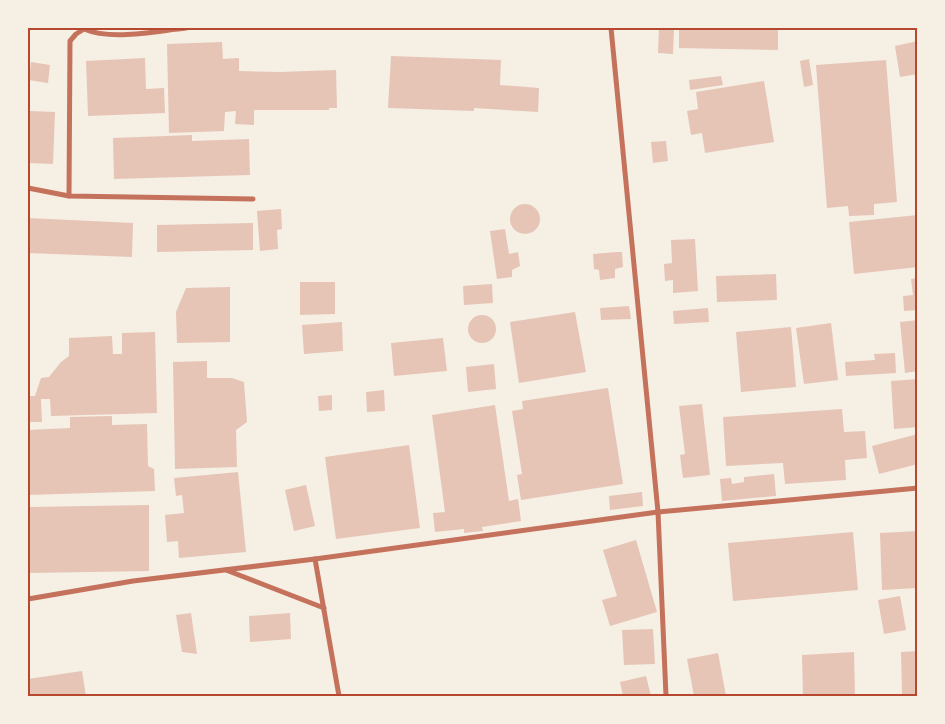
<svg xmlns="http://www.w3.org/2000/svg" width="945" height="724" font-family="'DM Sans',sans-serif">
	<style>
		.building { fill: #e6c5b7 }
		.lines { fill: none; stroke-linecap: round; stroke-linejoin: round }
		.minor { stroke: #c5725c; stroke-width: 5 }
		.neatline { fill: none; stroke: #b5482f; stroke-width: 2 }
	</style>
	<rect width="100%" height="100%" fill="#f6efe4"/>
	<g class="building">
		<polygon points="659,28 674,28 673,54 658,53"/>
		<polygon points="679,28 778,28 778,50 679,48"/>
		<polygon points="918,41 918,74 900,77 895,46"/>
		<polygon points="222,42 223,59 239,58 239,71 279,72 336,70 337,108 329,108 329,110 254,110 254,125 235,124 236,111 225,112 224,131 169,133 167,44"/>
		<polygon points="391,56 501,60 500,85 539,88 538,112 474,108 474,111 388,108"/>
		<polygon points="145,58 146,89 164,88 165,113 88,116 86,61"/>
		<polygon points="809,59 813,85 804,87 800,61"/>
		<polygon points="886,60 897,202 874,204 874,215 849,216 848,206 827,208 816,65"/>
		<polygon points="31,62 50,65 48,83 29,80"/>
		<polygon points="721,76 723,85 690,90 689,80"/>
		<polygon points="764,81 774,142 705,153 702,133 691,135 687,111 698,109 696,92"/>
		<polygon points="28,88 30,88 30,111 55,112 53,164 28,163"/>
		<polygon points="192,135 192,141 249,139 250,175 114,179 113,138"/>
		<polygon points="666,141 668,161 653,163 651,142"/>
		<circle cx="525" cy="219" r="15"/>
		<polygon points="281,209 282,229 277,230 278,249 260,251 257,211"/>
		<polygon points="918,215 918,267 854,274 849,222"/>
		<polygon points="28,218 133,223 132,257 28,253"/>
		<polygon points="253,223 253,250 157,252 157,225"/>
		<polygon points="505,229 509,254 518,252 520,266 512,270 512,277 497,279 490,231"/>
		<polygon points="695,239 698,291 673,293 673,280 665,281 664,264 672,263 671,240"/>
		<polygon points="617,252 622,252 623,267 615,269 615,278 600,280 599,270 594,269 593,254"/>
		<polygon points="776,274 777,300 717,302 716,276"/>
		<polygon points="918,278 918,310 904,311 903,296 913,295 911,279"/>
		<polygon points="300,282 335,282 335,314 300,315"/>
		<polygon points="492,284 493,303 464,305 463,286"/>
		<polygon points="230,287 230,342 177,343 176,312 186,288"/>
		<polygon points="629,306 631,319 601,320 600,308"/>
		<polygon points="708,308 709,322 674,324 673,311"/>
		<polygon points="575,312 586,372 519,383 510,322"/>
		<circle cx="482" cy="329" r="14"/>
		<polygon points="918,320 918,371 905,373 900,322"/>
		<polygon points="342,322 343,351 304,354 302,325"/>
		<polygon points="831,323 838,380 804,384 796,328"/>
		<polygon points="791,327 796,387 741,392 736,332"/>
		<polygon points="155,332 157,413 51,416 50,399 41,399 42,422 28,422 28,396 35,396 41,378 49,377 61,362 69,356 69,338 112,336 113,354 122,354 122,333"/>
		<polygon points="443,338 447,371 394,376 391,343"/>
		<polygon points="895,353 896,373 846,376 845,362 875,360 874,354"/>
		<polygon points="207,361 207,378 232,378 244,382 247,422 236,430 237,467 175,469 173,362"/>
		<polygon points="494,364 496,389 468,392 466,367"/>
		<polygon points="918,379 918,427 894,429 891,381"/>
		<polygon points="608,388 623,484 521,500 517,475 522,474 512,411 523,409 522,401"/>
		<polygon points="384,390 385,411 367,412 366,392"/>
		<polygon points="332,395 332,410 319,411 318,396"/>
		<polygon points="702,404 710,475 683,478 680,455 685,454 679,406"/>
		<polygon points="495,405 509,501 518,499 521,521 482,527 483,531 464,533 464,529 435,532 433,513 445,512 432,415"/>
		<polygon points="842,409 844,432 865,431 867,458 845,460 846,480 785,484 783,463 726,466 723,417"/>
		<polygon points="112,416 112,425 147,424 148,466 154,469 155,491 28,495 28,430 70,428 70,417"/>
		<polygon points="918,434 918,464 879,474 872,446"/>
		<polygon points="409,445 420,528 336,539 325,457"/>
		<polygon points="238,472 246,552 179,558 178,541 167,542 165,515 184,513 182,495 176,496 174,478"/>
		<polygon points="774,474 776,496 722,501 720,479 731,478 732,484 744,482 744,477"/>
		<polygon points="306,485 315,526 294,531 285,490"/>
		<polygon points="642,492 643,506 610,510 609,496"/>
		<polygon points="149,505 149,571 28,573 28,507"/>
		<polygon points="918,531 918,588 882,590 880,533"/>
		<polygon points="853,532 858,590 733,601 728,543"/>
		<polygon points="636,540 657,612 610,626 602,600 617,596 603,550"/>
		<polygon points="900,596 906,630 884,634 878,600"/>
		<polygon points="191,613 197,654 182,652 176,615"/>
		<polygon points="290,613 291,639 250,642 249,616"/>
		<polygon points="653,629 655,664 624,665 622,630"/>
		<polygon points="918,651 918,696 902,696 901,652"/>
		<polygon points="854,652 855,696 803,696 802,655"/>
		<polygon points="718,653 726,696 694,696 687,659"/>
		<polygon points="82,671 86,696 28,696 28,679"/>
		<polygon points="646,676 651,696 623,696 620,682"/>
	</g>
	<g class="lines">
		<g class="minor">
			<polyline points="611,28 658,512 666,696"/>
			<polyline points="28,188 69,196 253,199"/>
			<path d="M69 196 70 41 76 34 84 29C112 41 156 31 186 28"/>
			<polyline points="315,559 339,696"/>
			<polyline points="226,570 324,608"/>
			<polyline points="28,599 133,581 315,559 658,512 918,488"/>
		</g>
	</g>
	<rect width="945" height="724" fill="none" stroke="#f6efe4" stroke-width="58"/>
	<rect x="29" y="29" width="887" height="666" class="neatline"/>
</svg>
